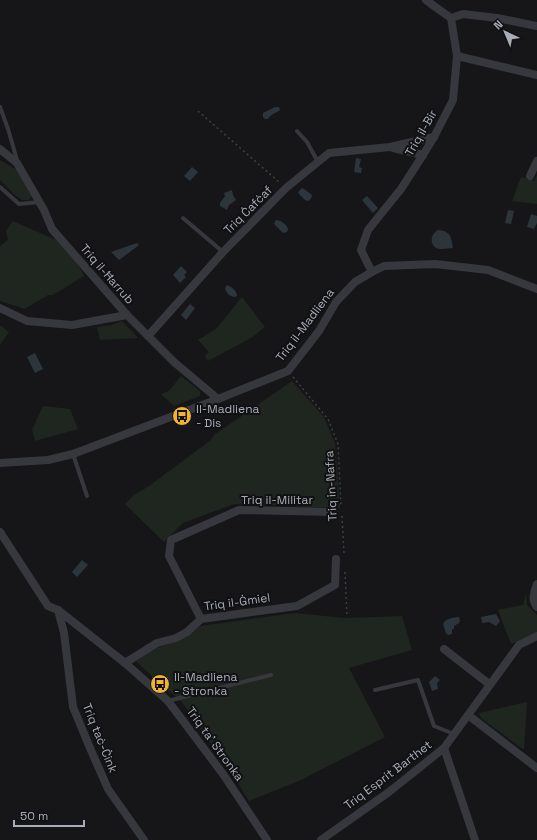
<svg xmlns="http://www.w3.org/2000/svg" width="537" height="840" font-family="'Space Grotesk',sans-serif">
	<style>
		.green { fill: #1e261f }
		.water { fill: #2c353c }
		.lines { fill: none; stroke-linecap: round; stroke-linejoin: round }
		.path { stroke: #3d3f44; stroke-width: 1.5; stroke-dasharray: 2 3; stroke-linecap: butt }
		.service { stroke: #37383d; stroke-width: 4 }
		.minor { stroke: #37383d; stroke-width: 8 }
		.labels { text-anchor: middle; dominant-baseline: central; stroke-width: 4; stroke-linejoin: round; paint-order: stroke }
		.street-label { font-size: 12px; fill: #a8adb8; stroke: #111113 }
		.poi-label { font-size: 12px; fill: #a8adb8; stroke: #111113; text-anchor: start }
	</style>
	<rect width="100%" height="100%" fill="#161618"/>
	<g class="green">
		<polygon points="0,160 17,170 31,196 29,200 22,200 15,195 0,180"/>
		<polygon points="537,175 537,204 512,201 521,177 534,181"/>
		<polygon points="13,221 56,240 78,264 84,276 53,295 48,295 25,309 0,301 0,246 8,240 6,231"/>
		<polygon points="242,297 265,327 251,338 208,361 205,356 209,352 198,340 216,329"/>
		<polygon points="122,321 138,338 100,340 97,327 112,325"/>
		<polygon points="0,325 9,332 0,345"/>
		<polygon points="181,376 200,391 200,396 174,406 161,394 169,391"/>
		<polygon points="292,381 324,417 335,443 340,508 234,504 183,523 164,542 125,504 134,495 149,486 211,440 214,435"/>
		<polygon points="43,406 70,409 78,429 35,441 32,430"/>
		<polygon points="526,594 527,605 537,615 537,636 511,644 498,610 523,605"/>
		<polygon points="295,613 344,618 402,616 412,650 349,668 385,737 301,780 249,801 232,774 182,702 160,684 136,661 157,648 182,639 200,626"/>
		<polygon points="527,702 524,750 481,718 479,713"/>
	</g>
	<g class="water">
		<path d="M275 107H279L280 110C275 114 272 113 268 119H265L263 117V113Z"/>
		<polygon points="356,158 361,159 359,167 362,168 361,173 354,172"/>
		<polygon points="192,167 198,172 190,181 184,176"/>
		<path d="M302 188 304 189 312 195C312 198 310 200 308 201L305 200 298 193 299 191Z"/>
		<polygon points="232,190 233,195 236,200 229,205 227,210 220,206 220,203 225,196 224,193"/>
		<polygon points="367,196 378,208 373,213 362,200"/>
		<polygon points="508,210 514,211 511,224 505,223"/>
		<polygon points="531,214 537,216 537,223 534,229 527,227"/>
		<path d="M276 220C281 220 287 225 288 229L287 232 283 233 275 225 274 223Z"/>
		<path d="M438 230C451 231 451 237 453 248 448 248 441 250 436 248 429 243 431 233 438 230Z"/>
		<polygon points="137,243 139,245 119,260 111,252"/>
		<polygon points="181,266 187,272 184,275 186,277 180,283 173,275"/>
		<path d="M227 285C232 287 237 291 237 296L235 297C230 297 226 293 225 288Z"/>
		<polygon points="190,304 195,308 186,320 181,315"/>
		<polygon points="35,353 43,369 35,373 27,357"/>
		<polygon points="82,560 88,565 77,577 72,572"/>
		<polygon points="496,614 500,621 496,626 489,622 482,623 481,617"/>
		<path d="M458 617H459L460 621 459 623 454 626V629H452V634L448 635 446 633 443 624C446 618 452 618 458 617Z"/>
		<polygon points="435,676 440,680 437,683 438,689 432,691 429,682"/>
	</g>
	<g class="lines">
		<g class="path">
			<polyline points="198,111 279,182"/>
			<polyline points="293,377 328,419 338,444 341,506"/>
			<polyline points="342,516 344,554"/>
			<polyline points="345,572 347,616"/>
		</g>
		<g class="service">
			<polyline points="0,107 8,129 17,160"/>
			<polyline points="297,131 307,142 318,162"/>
			<polyline points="0,187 19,204 39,202"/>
			<polyline points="183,218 223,252"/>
			<polyline points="73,454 87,496"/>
			<polyline points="375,690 418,680 434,726 454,734"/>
			<polyline points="168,701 271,675"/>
		</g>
		<g class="minor">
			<polyline points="451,18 463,14 497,18 537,26"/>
			<polyline points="457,56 537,75"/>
			<polyline points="393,148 423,155"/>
			<polyline points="0,149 17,163 44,210 52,229 127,315 174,362 218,399"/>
			<polyline points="530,176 537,161"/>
			<polyline points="372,272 361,250 368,230 401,189 423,155 434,137 453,100 457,56 451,18 434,6 426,0"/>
			<polyline points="0,308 27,321 72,325 127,315"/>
			<polyline points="148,336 223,252 286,188 329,153 390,147 434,137"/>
			<polyline points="0,463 48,460 73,454 218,399 288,371 319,331 336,302 355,282 372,272 384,266 435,264 488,270 537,289"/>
			<polyline points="0,532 48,606 58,610 125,663 168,701 223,774 267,840"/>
			<path d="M537 584C534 593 531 599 537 607"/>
			<polyline points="58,610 64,633 73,707 90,748 108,789 144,840"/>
			<polyline points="201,619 169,556 171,540 239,510 334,512"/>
			<polyline points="444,649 489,684"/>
			<polyline points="125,663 157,643 176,638 187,632 201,619 297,606 335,585 336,559"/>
			<polyline points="468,715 537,768"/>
			<polyline points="444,748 475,840"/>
			<polyline points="321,840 389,792 444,748 519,645 537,636"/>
		</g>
	</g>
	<defs>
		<symbol id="bus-disc" viewBox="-11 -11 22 22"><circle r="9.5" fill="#f2b134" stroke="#111113"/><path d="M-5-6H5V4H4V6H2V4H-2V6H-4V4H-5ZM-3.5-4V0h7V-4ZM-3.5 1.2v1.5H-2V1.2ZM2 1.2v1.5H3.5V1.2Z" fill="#111"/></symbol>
	</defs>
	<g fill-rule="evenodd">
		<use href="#bus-disc" x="171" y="405" width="22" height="22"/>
		<use href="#bus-disc" x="149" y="673" width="22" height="22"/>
	</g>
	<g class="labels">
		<g class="street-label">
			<text transform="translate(421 133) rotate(-60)">Triq il-Bir</text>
			<text transform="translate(248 210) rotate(-45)">Triq Ċafċaf</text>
			<text transform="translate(107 274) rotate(49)">Triq il-Ħarrub</text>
			<text transform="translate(305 325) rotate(-53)">Triq il-Madliena</text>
			<text transform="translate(331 486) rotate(-93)">Triq in-Nafra</text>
			<text x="277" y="500">Triq il-Militar</text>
			<text transform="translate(237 602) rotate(-8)">Triq il-Ġmiel</text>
			<text transform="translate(100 738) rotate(68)">Triq taċ-Ċink</text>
			<text transform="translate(215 744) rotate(54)">Triq ta' Stronka</text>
			<text transform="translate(388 775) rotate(-37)">Triq Esprit Barthet</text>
		</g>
		<g class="poi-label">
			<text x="196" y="409">Il-Madliena<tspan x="196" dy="14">- Dis</tspan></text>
			<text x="174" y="677">Il-Madliena<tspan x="174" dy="14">- Stronka</tspan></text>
		</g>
	</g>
	<g transform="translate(505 32) rotate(316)" stroke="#111113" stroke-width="3" paint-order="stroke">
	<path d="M0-3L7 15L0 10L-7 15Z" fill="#a8adb8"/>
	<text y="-6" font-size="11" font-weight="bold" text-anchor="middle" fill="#a8adb8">N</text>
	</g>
	<path d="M14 820v6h70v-6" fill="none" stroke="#a8adb8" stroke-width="2"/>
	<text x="20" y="820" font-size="12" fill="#a8adb8" stroke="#111113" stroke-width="3" paint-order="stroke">50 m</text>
</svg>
